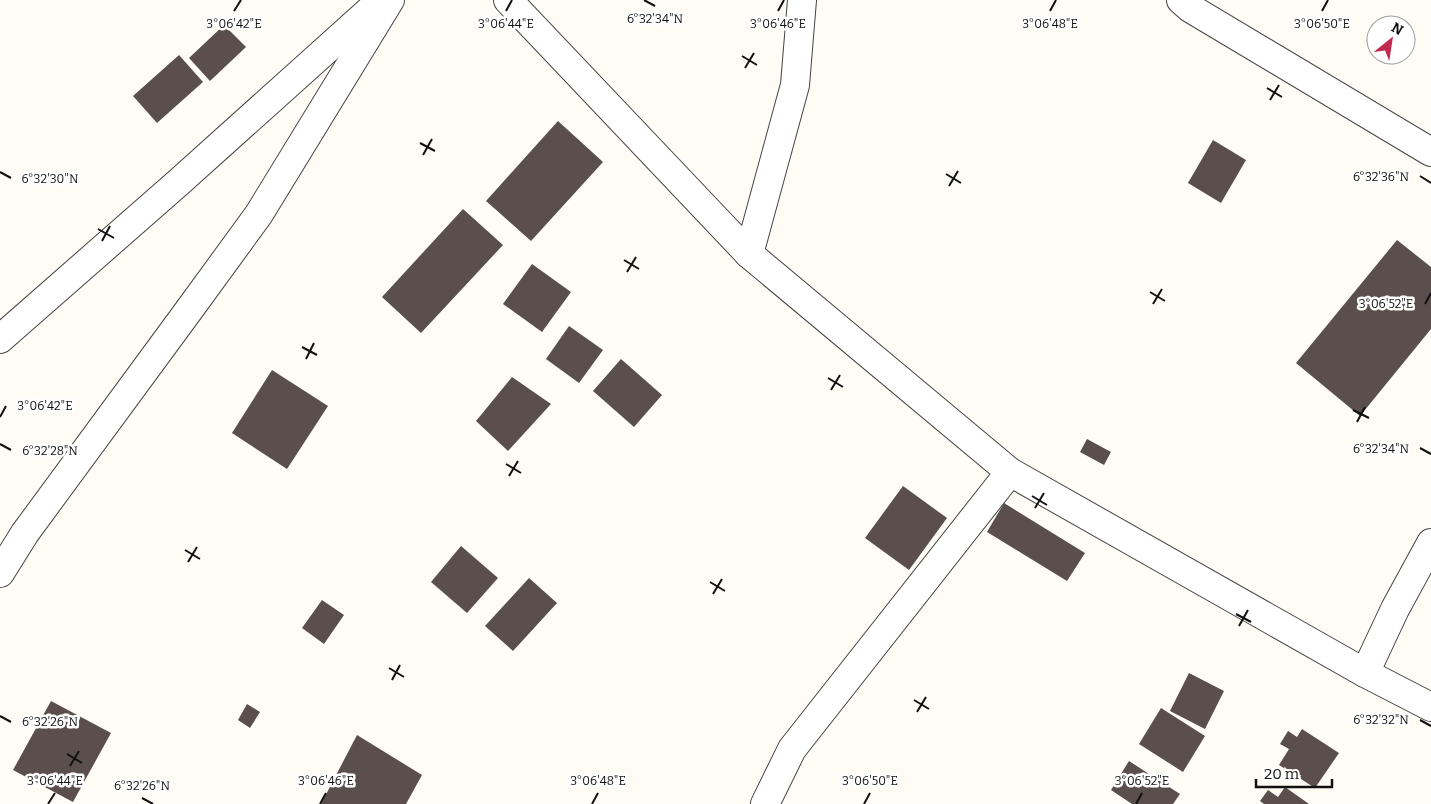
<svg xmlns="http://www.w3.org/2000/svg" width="1431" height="804" font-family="Bitter,serif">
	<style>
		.building { fill: #5a4f4d }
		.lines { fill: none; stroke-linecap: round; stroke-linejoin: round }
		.minor-casing { stroke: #444; stroke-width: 30 }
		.minor { stroke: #fff; stroke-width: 28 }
		.ticks { fill: none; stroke: #111; stroke-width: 2 }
		.ticks-label { font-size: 12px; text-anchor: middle; fill: #111; stroke: #fff; stroke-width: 5; stroke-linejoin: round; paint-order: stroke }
	</style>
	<rect width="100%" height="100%" fill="#fffbf5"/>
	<g class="building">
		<polygon points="224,25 246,47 210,81 189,58"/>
		<polygon points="179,55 203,82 157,123 133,96"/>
		<polygon points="558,121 603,162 531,241 486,201"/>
		<polygon points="1213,140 1246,160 1221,203 1188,183"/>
		<polygon points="463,209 503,245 421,333 382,297"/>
		<polygon points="1397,240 1431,267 1431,329 1360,416 1296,363"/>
		<polygon points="532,264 571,292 542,332 503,304"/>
		<polygon points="569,326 603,350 579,383 546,359"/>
		<polygon points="621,359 662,395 634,427 593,391"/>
		<polygon points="272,370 328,406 287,469 232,433"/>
		<polygon points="512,377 551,404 508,451 476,421"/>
		<polygon points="1087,439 1111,452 1104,465 1080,452"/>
		<polygon points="903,486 947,518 909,570 865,538"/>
		<polygon points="1004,503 1085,553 1067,581 987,532"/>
		<polygon points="461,546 498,578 467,613 431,582"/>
		<polygon points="529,578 557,603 513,651 485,626"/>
		<polygon points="322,600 344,615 324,644 302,628"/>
		<polygon points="1189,673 1224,691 1205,729 1170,711"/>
		<polygon points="51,701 111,733 73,802 13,770"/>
		<polygon points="247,704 260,712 250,728 238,720"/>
		<polygon points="1161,708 1205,736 1183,772 1139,744"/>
		<polygon points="1302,729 1339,753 1315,788 1279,765 1289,749 1280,744 1288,731 1297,737"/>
		<polygon points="357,735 422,775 406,804 321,804"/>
		<polygon points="1129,761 1180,794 1173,804 1132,804 1111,790"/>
		<polygon points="1285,787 1309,804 1264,804 1260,801 1268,790 1278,797"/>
	</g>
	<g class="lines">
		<defs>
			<g id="minor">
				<polyline points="508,0 749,254 1010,472 1365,673 1431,707"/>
				<polyline points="1181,0 1190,8 1431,152"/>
				<polyline points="749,254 795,85 802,0"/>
				<polyline points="0,339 179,182 377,4"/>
				<polyline points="0,573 25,533 189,310 259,214 390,0"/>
				<polyline points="1365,673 1395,609 1431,543"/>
				<polyline points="765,804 792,749 1010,472"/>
			</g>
		</defs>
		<use href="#minor" class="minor-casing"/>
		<use href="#minor" class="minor"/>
	</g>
	<path class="ticks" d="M644 0 655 6M234 11 241 0M506 11 512 0M778 11 784 0M1050 11 1056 0M1322 11 1328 0M742 56 757 65M745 68 754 53M1267 88 1282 97M1270 100 1279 85M420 143 435 151M423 155 432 139M0 172 11 178M946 174 961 183M1420 176 1431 183M949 186 958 171M98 229 114 238M102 241 110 226M624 260 639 269M627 272 636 257M1150 292 1165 301M1153 304 1162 289M1425 304 1431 293M302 347 317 355M306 359 314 343M828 378 843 387M831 390 840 375M1353 410 1369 418M0 417 6 406M1357 422 1365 407M0 444 11 450M1420 448 1431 454M506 464 521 473M509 476 518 461M1032 496 1047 505M1035 508 1044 493M185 550 200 559M188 562 197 547M710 582 725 591M713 594 722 579M1236 614 1251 622M1239 626 1248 610M389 668 404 677M392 680 400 665M914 700 929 709M917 712 926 697M0 716 11 722M1420 720 1431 726M67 754 82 763M70 766 79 751M142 798 153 804M48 804 55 793M320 804 326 793M592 804 598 793M864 804 870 793M1136 804 1142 793"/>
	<g class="ticks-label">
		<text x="655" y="23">6°32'34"N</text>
		<text x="506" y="28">3°06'44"E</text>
		<text x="778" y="28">3°06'46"E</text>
		<text x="1322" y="28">3°06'50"E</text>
		<text x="234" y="28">3°06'42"E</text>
		<text x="1050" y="28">3°06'48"E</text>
		<text x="1381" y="181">6°32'36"N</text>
		<text x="50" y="183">6°32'30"N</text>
		<text x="1386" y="308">3°06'52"E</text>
		<text x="45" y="410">3°06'42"E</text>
		<text x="1381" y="453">6°32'34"N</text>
		<text x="50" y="455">6°32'28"N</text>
		<text x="1381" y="724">6°32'32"N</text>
		<text x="50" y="726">6°32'26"N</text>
		<text x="55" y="785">3°06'44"E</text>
		<text x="326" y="785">3°06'46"E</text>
		<text x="598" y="785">3°06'48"E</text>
		<text x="870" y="785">3°06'50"E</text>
		<text x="1142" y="785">3°06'52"E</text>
		<text x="142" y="790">6°32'26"N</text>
	</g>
	<g transform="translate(1391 40) rotate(30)"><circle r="24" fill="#ffffff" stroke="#a0a0a0"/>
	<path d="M0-4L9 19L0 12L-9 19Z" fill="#c02950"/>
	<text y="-8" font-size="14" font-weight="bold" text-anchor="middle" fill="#111111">N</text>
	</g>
	<path d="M1256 779v8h76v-8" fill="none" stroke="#111111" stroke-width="2.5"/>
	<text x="1264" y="779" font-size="15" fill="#111111" stroke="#ffffff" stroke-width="4" paint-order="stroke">20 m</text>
</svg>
